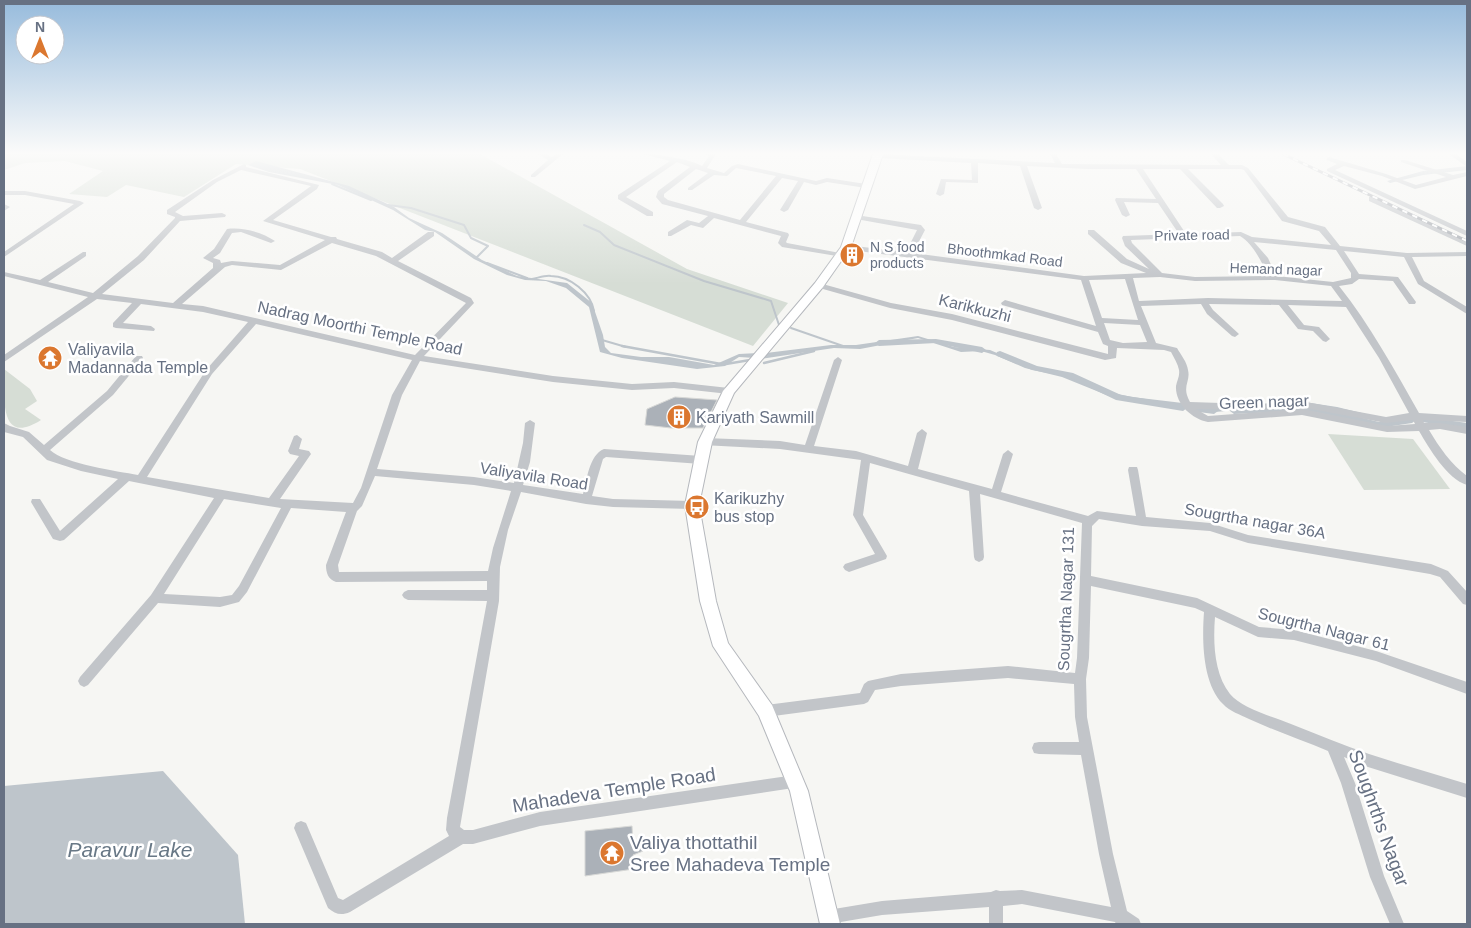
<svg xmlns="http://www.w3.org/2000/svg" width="1471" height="928" font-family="Arial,sans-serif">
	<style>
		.green { fill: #d6ddd5 }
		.water { fill: #bec5cb }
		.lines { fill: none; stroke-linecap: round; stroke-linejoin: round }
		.stream-far1 { stroke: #bec5cb; stroke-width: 2 }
		.stream { stroke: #bec5cb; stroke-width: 2.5 }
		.canal { fill: #bec5cb; fill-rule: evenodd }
		.building { fill: #abb1b8; stroke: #d7d8d6 }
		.secondary-casing { stroke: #b5b8bd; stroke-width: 2 }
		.street { fill: #c2c5c9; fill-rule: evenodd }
		.secondary { fill: #fff; fill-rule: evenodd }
		.rail-casing { stroke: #a3a7ae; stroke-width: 3 }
		.rail { stroke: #fff; stroke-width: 2; stroke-dasharray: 5.5; stroke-linecap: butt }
		.labels { text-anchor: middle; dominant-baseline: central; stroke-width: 5; stroke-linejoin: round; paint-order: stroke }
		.far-street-label { font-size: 14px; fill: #677183; stroke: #fff }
		.far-poi-label { font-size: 14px; fill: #677183; stroke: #fff; text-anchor: start }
		.street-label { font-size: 16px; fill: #677183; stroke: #fff }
		.poi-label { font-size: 16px; fill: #677183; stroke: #fff; text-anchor: start }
		.near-street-label { font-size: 19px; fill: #677183; stroke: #fff }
		.near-poi-label { font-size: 19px; fill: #677183; stroke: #fff; text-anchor: start }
		.near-water-label { font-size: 21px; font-style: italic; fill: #687886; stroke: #fff }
	</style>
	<rect width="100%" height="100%" fill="#f6f6f3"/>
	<g class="green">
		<polygon points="4,154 480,154 687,269 788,303 753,346 300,169 236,164 184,197 126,185 107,197 69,194 103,171 65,161 25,163 4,170"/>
		<path d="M4 369 30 389 37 401 25 409 41 420C0 446 4 401 4 369Z"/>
		<polygon points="1328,434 1413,439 1450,489 1364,490"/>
	</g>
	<g class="water">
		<polygon points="256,161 349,186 394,207 409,218 442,233 482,260 517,276 567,283 592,303 603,335 605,347 611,353 641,357 669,357 714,365 739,354 758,353 755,358 739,357 725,366 697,369 622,358 600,352 589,307 566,288 546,281 525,280 507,275 474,259 435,232 425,230 393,210 338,185 269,172 248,165"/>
		<polygon points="918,336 954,347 990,350 1023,364 1062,373 1104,391 1132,397 1191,404 1254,406 1291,400 1337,407 1382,418 1420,419 1387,423 1339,410 1304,405 1214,412 1109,396 1062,377 1025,368 995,355 981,351 961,352 918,338 860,349 834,348 761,359 766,353 831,345 856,345"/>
		<polygon points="163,771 238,855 245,924 4,924 4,786"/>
	</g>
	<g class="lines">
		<g class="stream-far1">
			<polyline points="332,184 371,200"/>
			<polyline points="388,205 411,208 464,225 471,238 488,246 476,258"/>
			<polyline points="584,225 600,232 614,245 704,281 771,301 779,325"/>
			<polyline points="487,263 527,278"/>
			<path d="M532 279C538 278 545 275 551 276 570 276 591 293 594 311"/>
			<polyline points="791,328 843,346"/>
			<polyline points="602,340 626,347"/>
		</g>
		<g class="stream">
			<polyline points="622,346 721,364"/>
			<polyline points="764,363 814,351"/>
			<polyline points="726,364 750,360"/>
		</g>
		<g class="canal">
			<polygon points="1467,166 1467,170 1423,175 1390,183 1387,181 1423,171"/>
			<polygon points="936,339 982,347 986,350 982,353 936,343 879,346 875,343 879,340"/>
			<polygon points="1000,351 1037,366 1073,373 1121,395 1183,405 1187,408 1183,411 1116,400 1068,377 1032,370 997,356 996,354 997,352"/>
			<polygon points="1299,405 1319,407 1379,422 1412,417 1416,420 1412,423 1379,428 1319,413 1299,411 1234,414 1230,411 1234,408"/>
			<polygon points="1194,406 1214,408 1218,411 1214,414 1191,411 1190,409"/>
			<polygon points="1425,417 1467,423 1467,429 1422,422 1421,420"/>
		</g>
	</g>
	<g class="building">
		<polygon points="675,397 717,400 703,428 671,428 645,425 647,409"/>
		<polygon points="632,826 633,844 643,842 643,851 633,855 634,869 585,876 585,831"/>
	</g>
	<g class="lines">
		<defs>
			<polygon id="secondary" points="873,154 883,154 851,247 823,287 734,393 712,442 699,505 716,601 728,643 772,705 808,791 840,924 820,924 790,791 759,716 713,646 700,601 685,505 698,442 723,391 815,283 841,247"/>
		</defs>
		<use href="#secondary" class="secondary-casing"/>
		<g class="street">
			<polygon points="538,154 546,154 552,157 556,154 563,154 535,177 531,177 531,175 548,160"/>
			<path d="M643 154C658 154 690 159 702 166L709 156 705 154H716L707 168 724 173 732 166 738 164 816 181 827 178 866 184 870 186 866 188 827 182 816 185 804 182 788 210 784 212 780 210 798 181 782 178 746 222 788 233 789 235 786 242 787 243 840 253 844 255 843 257 782 247 778 243 781 236 714 218 703 228 691 225 671 236H668V232L687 220 699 223 708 216 662 204 656 197 658 191 690 167 677 162 626 197 653 212V216H647L618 199V195L670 161ZM736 168 776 176 740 220 668 200 664 197V194L696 169 708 173 688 188V190H692L714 175 727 176Z"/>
			<path d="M879 154 1055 163 1050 154H1056L1062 164 1221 165 1211 154H1218L1229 165H1242L1248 168 1288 217 1325 227 1340 246 1407 253 1467 252V256L1412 257 1424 281 1467 307V314L1418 284 1404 257 1344 251 1359 274 1398 277 1416 302 1415 304H1409L1393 281 1359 279 1352 284 1339 286C1370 325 1394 369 1419 413L1467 416V422L1423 420 1424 423H1440L1467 427V434L1440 429 1429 430C1439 447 1451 464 1467 476V485C1447 479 1429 448 1419 431L1387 432 1302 415 1208 422C1192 419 1175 404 1176 386 1177 380 1180 376 1179 370 1178 364 1174 358 1171 352L1164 350 1117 348 1116 358 1105 360 952 320 890 308 816 287 815 285 819 283 891 303 952 314 1108 354V346L1103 344 1098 332 1002 305 1001 303 1005 300 1096 326 1081 280 843 249V245H846L906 252 917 230 856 219 852 217 856 215 921 225 925 230 913 253 1084 276 1146 273 1121 263 1088 234V230H1094L1127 259 1149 269 1125 246 1122 238 1123 236 1179 234 1158 203 1124 202 1130 215 1126 217 1122 215 1115 200 1116 198 1156 199 1136 169H1087L1027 166 1042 208 1038 210 1034 208 1020 166 978 163V183L946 182 944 194 940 196 936 194 941 179 972 180 971 163 878 158 875 156ZM1143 169H1180L1217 208H1220L1224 206 1223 204 1188 169H1241L1244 170 1282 221 1319 231 1331 245 1252 237 1241 232 1186 234ZM1240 236C1253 244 1262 262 1268 276L1195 277 1162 273 1132 243 1131 240ZM1254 242 1336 250 1351 273V278L1333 282 1276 276 1268 258ZM1160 277 1195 281 1275 280 1331 286 1342 301 1208 298 1139 301 1133 278ZM1125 279 1138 320 1102 318 1089 280ZM1201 304 1207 314 1232 336 1235 337 1239 334 1213 310 1209 304 1279 305 1298 329 1313 331 1323 341 1326 342 1330 339 1319 327 1304 325 1288 305 1346 307 1379 358 1409 413 1386 417 1306 402 1252 404 1190 402C1181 386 1191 382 1188 370 1187 362 1181 355 1177 348L1156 343 1141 306ZM1104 323 1140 325 1147 342 1123 343 1110 340ZM1306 408 1386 423 1413 420 1415 424 1387 426 1302 409 1208 416 1196 409 1252 410Z"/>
			<polygon points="1449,154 1456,154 1467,162 1467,167"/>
			<polygon points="1329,157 1386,174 1416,185 1446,177 1401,162 1401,160 1405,160 1453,175 1467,172 1467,176 1415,189 1382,176 1344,166 1335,170 1467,231 1467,236 1327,171 1327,169 1337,164 1327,160 1326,159"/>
			<path d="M244 164 246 165V167L319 185 317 189 273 220 331 237H336L337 239 382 252 392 258 428 232H434V236L398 261 471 298 474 303 424 356 553 376 632 384 674 382 729 388 734 391 729 394 674 388 632 390 553 382 420 361 402 395 377 469 474 477 514 483 523 443 525 423 530 420 535 423 530 462 523 485 583 494C587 480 589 455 604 449L701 456 706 460 701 464 606 457 603 459 592 496 613 499 692 501 696 502 697 505 696 508 692 509 613 507 586 504 521 492 508 530 500 567 499 601 460 827 464 830H473L540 812 795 775 800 777 802 782 800 787 540 826 473 844H463L350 912C341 916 335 914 328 908L294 828 296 823 301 821 306 823 338 898 343 900 449 836 446 830 447 818 487 601 408 600 404 598 402 595 404 592 408 590H487V581L336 582C328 579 326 573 326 565L346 512 291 508 247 592 239 602 220 607 158 603 88 685 84 687 80 685 78 681 80 677 151 595 214 498 129 481 64 540 60 541 53 539 31 502 32 499H40L60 531 118 479 81 471 47 460 23 437 4 432V423L10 426 29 432 44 445 107 391 136 356H142L143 358 142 360 113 395 50 450C65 464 117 471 138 475L206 370 248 322 203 312 141 304 123 323 151 326 155 329 154 331 116 328 113 327V323L132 303 97 299 4 362V355L88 297 4 276V272L40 280 83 252H86V256L48 282 93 293 138 256 175 218V217L167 214V210L213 180ZM241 170 311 186 263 221 325 240 280 265 232 261 221 263 220 260 213 258 220 253 232 233 241 232 271 243 275 241C262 232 243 227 227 229L214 249 203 258 213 263V268L173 303 102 294 144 260 180 221 225 217 226 215 222 213 183 216 175 212 217 182ZM332 243 376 256 466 303 415 355 203 306 182 304 225 267 232 265 281 270ZM256 324 412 360 392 395 361 488 353 503 280 499 311 454 309 451 299 449 302 439 297 435 294 436 288 451 290 454 299 456 269 498 147 477 212 374ZM375 476 474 485 511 491 493 548 488 571 339 572 338 565 357 511 362 506ZM224 499 281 508 239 586 232 595 220 597 164 594Z"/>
			<polygon points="4,191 25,191 80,201 84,203 4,257 4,252 74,204 25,195 4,195"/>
			<polygon points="1369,197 1375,197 1467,241 1467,246 1369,201"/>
			<polygon points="4,204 10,207 4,211"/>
			<path d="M838 357 842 360 814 446 856 451 908 466 917 433 922 429 927 433 918 469 992 489 1003 454 1008 450 1013 454 1001 492 1088 516 1097 511 1136 516 1128 470 1129 467H1137L1138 470 1146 517 1210 523 1248 535 1431 564 1448 571 1467 592V605L1463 604 1440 577 1430 574 1248 543 1210 531 1142 526 1099 519 1092 526 1091 576 1197 598 1259 627 1294 630 1376 651 1467 682V694L1376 661 1294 640 1258 637 1215 617C1213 642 1214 674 1230 694 1241 708 1274 717 1291 724 1317 734 1343 745 1369 754 1402 765 1435 774 1467 784V798L1368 767 1344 757 1355 783 1384 876 1404 924H1390L1370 877 1341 783 1328 751C1302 740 1275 731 1249 719 1241 715 1229 711 1223 704 1202 683 1202 639 1204 612L1195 608 1091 586 1089 658 1086 679 1087 717 1113 854 1127 911 1139 919 1141 924H1116L1115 922 1022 904 1003 906V924H989V907L882 915 829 924 823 922 821 917 823 912 828 910 882 901 991 892 996 890 1000 891 1022 890 1111 907 1099 854 1081 755 1039 754 1034 753 1032 748 1034 743 1039 742H1079L1075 717 1074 684 1008 678 901 686 875 690 868 702 864 704 766 717 762 715 760 711 762 707 766 705 860 693 864 684 868 681 901 674 1008 666 1075 673 1077 658 1082 523 980 494 984 557 983 560 979 562 975 560 974 557 969 491 870 463 863 515 887 556 886 559 849 572 845 570 843 567 845 564 875 554 853 515 861 460 780 449 702 445 700 442 702 439 705 438 780 441 805 445 834 360Z"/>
		</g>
		<use href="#secondary" class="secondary"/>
		<defs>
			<polyline id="rail" points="1283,154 1467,241"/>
		</defs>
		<use href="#rail" class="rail-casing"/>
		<use href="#rail" class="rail"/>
	</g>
	<linearGradient id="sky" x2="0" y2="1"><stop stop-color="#97bbdc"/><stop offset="0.54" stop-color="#fbfbfa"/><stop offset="1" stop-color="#fbfbfa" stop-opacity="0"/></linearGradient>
	<rect width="1471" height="284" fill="url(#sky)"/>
	<defs>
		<symbol id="building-disc" viewBox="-11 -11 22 22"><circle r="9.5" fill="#db772f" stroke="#fff"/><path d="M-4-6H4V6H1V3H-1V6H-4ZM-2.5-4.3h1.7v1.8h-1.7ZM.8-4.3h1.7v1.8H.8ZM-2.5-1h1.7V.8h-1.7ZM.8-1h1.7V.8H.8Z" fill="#fff"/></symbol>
		<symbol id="temple-disc" viewBox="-11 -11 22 22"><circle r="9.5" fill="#db772f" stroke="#fff"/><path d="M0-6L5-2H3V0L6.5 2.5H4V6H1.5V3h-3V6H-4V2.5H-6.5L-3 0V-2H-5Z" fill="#fff"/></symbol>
		<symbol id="bus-disc" viewBox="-11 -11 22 22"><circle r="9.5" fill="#db772f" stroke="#fff"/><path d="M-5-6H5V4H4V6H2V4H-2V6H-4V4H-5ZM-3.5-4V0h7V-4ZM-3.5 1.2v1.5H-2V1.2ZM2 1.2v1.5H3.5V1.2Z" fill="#fff"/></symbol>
	</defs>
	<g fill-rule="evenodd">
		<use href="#building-disc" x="838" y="241" width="28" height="28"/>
		<use href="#temple-disc" x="36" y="344" width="28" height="28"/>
		<use href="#building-disc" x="665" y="403" width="28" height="28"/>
		<use href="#bus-disc" x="683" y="493" width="28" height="28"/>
		<use href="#temple-disc" x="598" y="839" width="28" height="28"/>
	</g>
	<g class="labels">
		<g class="far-street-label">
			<text transform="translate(1192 235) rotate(-1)">Private road</text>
			<text transform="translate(1005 255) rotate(7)">Bhoothmkad Road</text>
			<text transform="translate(1276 269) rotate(2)">Hemand nagar</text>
		</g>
		<g class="far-poi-label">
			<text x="870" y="247">N S food<tspan x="870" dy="16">products</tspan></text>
		</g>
		<g class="street-label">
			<text transform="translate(975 308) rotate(14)">Karikkuzhi</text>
			<text transform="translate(360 328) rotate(12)">Nadrag Moorthi Temple Road</text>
			<text transform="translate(1264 402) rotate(-2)">Green nagar</text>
			<text transform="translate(534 476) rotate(9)">Valiyavila Road</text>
			<text transform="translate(1255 521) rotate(10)">Sougrtha nagar 36A</text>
			<text transform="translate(1066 599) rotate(-88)">Sougrtha Nagar 131</text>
			<text transform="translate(1324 629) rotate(14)">Sougrtha Nagar 61</text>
		</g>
		<g class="poi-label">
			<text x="68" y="349">Valiyavila<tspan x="68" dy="18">Madannada Temple</tspan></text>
			<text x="696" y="417">Kariyath Sawmill</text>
			<text x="714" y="498">Karikuzhy<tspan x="714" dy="18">bus stop</tspan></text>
		</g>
		<g class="near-street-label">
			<text transform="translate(614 790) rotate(-9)">Mahadeva Temple Road</text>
			<text transform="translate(1379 818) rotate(70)">Soughrths Nagar</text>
		</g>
		<g class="near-poi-label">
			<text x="630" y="842">Valiya thottathil<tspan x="630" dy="22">Sree Mahadeva Temple</tspan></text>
		</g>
		<g class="near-water-label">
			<text x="130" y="849">Paravur Lake</text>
		</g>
	</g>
	<rect width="1471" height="928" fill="none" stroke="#677183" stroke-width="10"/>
	<g transform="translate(40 40)"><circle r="24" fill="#ffffff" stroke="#c2c6cd"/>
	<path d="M0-4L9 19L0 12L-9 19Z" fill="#db772f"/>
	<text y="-8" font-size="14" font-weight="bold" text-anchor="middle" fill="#677183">N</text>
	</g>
</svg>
